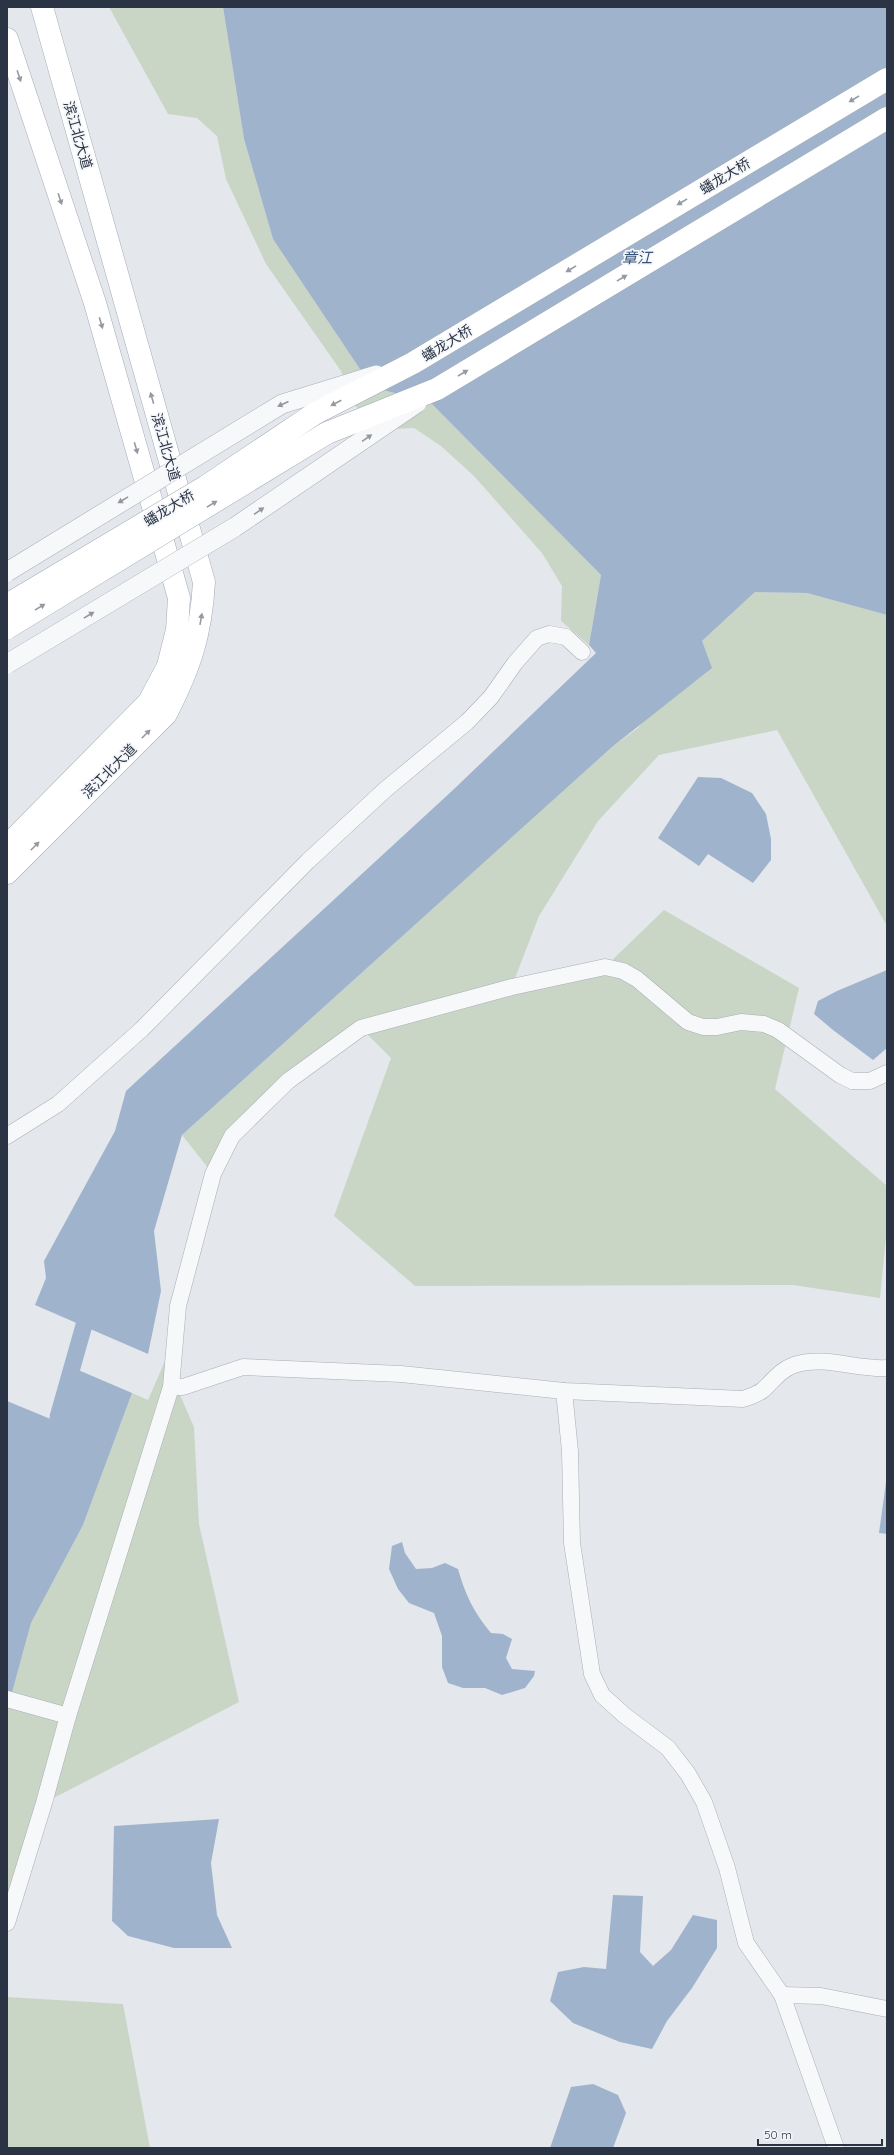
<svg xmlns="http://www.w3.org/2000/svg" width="894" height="2155" font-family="Quicksand,'Noto Sans SC',sans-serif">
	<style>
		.green { fill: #c9d6c5 }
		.water { fill: #9fb4cc }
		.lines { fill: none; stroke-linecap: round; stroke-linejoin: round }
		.canal { stroke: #9fb4cc; stroke-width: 17 }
		.minor-casing { stroke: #a9aeb7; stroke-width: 17 }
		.primary-casing { stroke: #a3abb8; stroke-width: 23 }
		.minor { stroke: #f7f8fa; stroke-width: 16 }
		.primary { stroke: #fff; stroke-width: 22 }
		.tertiary-bridge-casing { stroke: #a9aeb7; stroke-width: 20; stroke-linecap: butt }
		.primary-bridge-casing { stroke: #a3abb8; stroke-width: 23; stroke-linecap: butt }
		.tertiary-bridge { stroke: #f7f8fa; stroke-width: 19 }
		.primary-bridge { stroke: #fff; stroke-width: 22 }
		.oneway { fill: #959aa2 }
		.oneway2 { fill: #9196a0 }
		.labels { text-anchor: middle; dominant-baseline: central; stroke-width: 3.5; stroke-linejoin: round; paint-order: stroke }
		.street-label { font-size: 14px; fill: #2b3445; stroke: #f4f6f9 }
		.water-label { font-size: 15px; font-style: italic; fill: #34527a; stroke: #f4f6f9 }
	</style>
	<rect width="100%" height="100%" fill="#e4e7ec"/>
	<g class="green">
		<polygon points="109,7 223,7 244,139 273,239 430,402 601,575 589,645 561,621 562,586 542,553 474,476 441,446 414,428 392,429 366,416 353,404 341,371 266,264 226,179 217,136 197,118 168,114"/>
		<polygon points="755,592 807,593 887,615 887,926 777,730 659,755 598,821 539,916 512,986 605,967 664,910 799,988 775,1089 887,1186 887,1227 880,1298 793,1285 415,1286 334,1216 391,1058 361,1028 232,1136 213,1174 182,1135 612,747 638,728 702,641"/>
		<polygon points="165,1361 194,1427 199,1524 239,1702 44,1803 7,1923 7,1711 31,1623 83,1525 132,1393 148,1400"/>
		<polygon points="7,1997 123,2004 150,2148 7,2148"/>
	</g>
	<g class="water">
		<polygon points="223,7 887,7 887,615 807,593 755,592 702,641 712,668 612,747 182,1135 154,1231 161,1291 148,1354 35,1305 46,1278 44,1261 115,1131 126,1091 453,790 596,653 589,645 601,575 430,402 372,387 273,239 244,139"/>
		<polygon points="698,777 721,778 752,793 766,814 771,839 771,860 753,883 708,854 699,866 658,838"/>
		<polygon points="887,970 887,1048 873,1060 833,1030 814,1014 818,1001 837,991"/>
		<polygon points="76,1369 132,1393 83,1525 31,1623 7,1711 7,1401 53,1420"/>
		<polygon points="887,1475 887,1534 879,1533"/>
		<path d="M402 1542 405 1553 416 1569 432 1568 445 1563 458 1569C465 1594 474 1613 491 1633L503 1634 512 1639 506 1658 512 1669 535 1671 534 1676 525 1688 502 1695 485 1688H463L448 1683 442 1667V1636L434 1613 409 1603 398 1589 389 1569 392 1546Z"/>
		<polygon points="219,1819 211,1863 217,1915 232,1948 174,1948 128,1936 112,1921 114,1826"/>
		<polygon points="613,1895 643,1896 640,1952 653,1966 671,1950 693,1915 717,1920 717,1948 692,1988 667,2021 652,2049 620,2042 573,2023 550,2001 558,1972 584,1967 606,1969"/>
		<polygon points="593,2084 618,2095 626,2113 613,2148 550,2148 571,2087"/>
	</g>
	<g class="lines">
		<polyline class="canal" points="58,1417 90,1304"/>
		<defs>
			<g id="minor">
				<polyline points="7,1136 58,1104 142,1029 308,861 386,789 467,722 491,697 515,663 537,638 549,634 566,637 582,652"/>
				<polyline points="171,1387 178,1306 213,1174 232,1136 288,1081 361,1028 512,987 605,967 623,971 637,979 688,1022 703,1027 717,1027 741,1022 764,1024 778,1030 840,1075 852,1081 870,1081 887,1073"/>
				<polyline points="564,1391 570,1451 572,1543 592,1674 602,1695 624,1715 668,1748 688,1774 704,1802 727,1868 746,1943 782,1995 836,2148"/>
				<polyline points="7,1699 68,1716"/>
				<path d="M7 1923 44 1803 68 1716 171 1387H183L243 1367 401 1374 564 1391 743 1399C749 1397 758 1394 763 1390 773 1381 780 1370 794 1365 824 1355 857 1370 887 1368"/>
				<polyline points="782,1995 821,1996 887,2009"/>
			</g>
			<g id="primary">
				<polyline points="7,39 95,303 179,598 177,630 168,666 149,702 7,846"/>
				<path d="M7 873 166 714C190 667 201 635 204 582L42 7"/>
			</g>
		</defs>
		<use href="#minor" class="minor-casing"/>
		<use href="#primary" class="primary-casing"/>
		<use href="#minor" class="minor"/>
		<use href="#primary" class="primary"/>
		<defs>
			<g id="tertiary-bridge">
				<polyline points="7,572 282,404 376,375"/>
				<polyline points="7,664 235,527 417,403"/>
			</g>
			<g id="primary-bridge">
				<polyline points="7,605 205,487 314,414 413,363 887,79"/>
				<polyline points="7,628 327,433 437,389 887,118"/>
			</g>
		</defs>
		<use href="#tertiary-bridge" class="tertiary-bridge-casing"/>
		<use href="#primary-bridge" class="primary-bridge-casing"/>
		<use href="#tertiary-bridge" class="tertiary-bridge"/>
		<use href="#primary-bridge" class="primary-bridge"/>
	</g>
	<defs><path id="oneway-solid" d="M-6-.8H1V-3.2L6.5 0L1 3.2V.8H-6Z"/></defs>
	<g class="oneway">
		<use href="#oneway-solid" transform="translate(19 76) rotate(72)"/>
		<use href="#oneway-solid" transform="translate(854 99) rotate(149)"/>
		<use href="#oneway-solid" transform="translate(60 199) rotate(72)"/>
		<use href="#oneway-solid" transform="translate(682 202) rotate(149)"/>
		<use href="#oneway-solid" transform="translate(571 269) rotate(149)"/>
		<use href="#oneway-solid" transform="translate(622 278) rotate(-31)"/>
		<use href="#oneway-solid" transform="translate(101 323) rotate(74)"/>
		<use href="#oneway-solid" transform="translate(463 373) rotate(-31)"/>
		<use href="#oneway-solid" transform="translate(152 398) rotate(-106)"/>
		<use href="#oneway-solid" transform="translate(336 403) rotate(153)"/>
		<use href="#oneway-solid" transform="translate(136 448) rotate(74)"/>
		<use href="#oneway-solid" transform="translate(212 504) rotate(-31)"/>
		<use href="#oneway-solid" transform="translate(40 607) rotate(-31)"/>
		<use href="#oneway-solid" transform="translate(201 619) rotate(-80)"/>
		<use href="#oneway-solid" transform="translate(146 734) rotate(-45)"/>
		<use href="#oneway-solid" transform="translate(35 846) rotate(-45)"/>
	</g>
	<g class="oneway2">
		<use href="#oneway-solid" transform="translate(283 404) rotate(156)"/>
		<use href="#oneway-solid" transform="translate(367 438) rotate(-35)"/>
		<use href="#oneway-solid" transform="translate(123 500) rotate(149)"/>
		<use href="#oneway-solid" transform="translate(259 511) rotate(-34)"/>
		<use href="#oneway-solid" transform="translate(89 615) rotate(-31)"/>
	</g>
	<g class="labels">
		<g class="street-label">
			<text transform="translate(78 135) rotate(74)">滨江北大道</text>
			<text transform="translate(725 176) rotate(-31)">蟠龙大桥</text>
			<text transform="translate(447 343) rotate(-31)">蟠龙大桥</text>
			<text transform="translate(166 447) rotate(74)">滨江北大道</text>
			<text transform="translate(169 508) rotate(-31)">蟠龙大桥</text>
			<text transform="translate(109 771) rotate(-45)">滨江北大道</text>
		</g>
		<g class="water-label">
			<text x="637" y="257">章江</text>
		</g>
	</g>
	<rect width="894" height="2155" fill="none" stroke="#2b3445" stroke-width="16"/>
	<path d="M758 2139v6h124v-6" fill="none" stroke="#2b3445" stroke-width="2"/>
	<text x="764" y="2139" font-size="12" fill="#2b3445" stroke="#f4f6f9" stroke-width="3" paint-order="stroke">50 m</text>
</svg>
